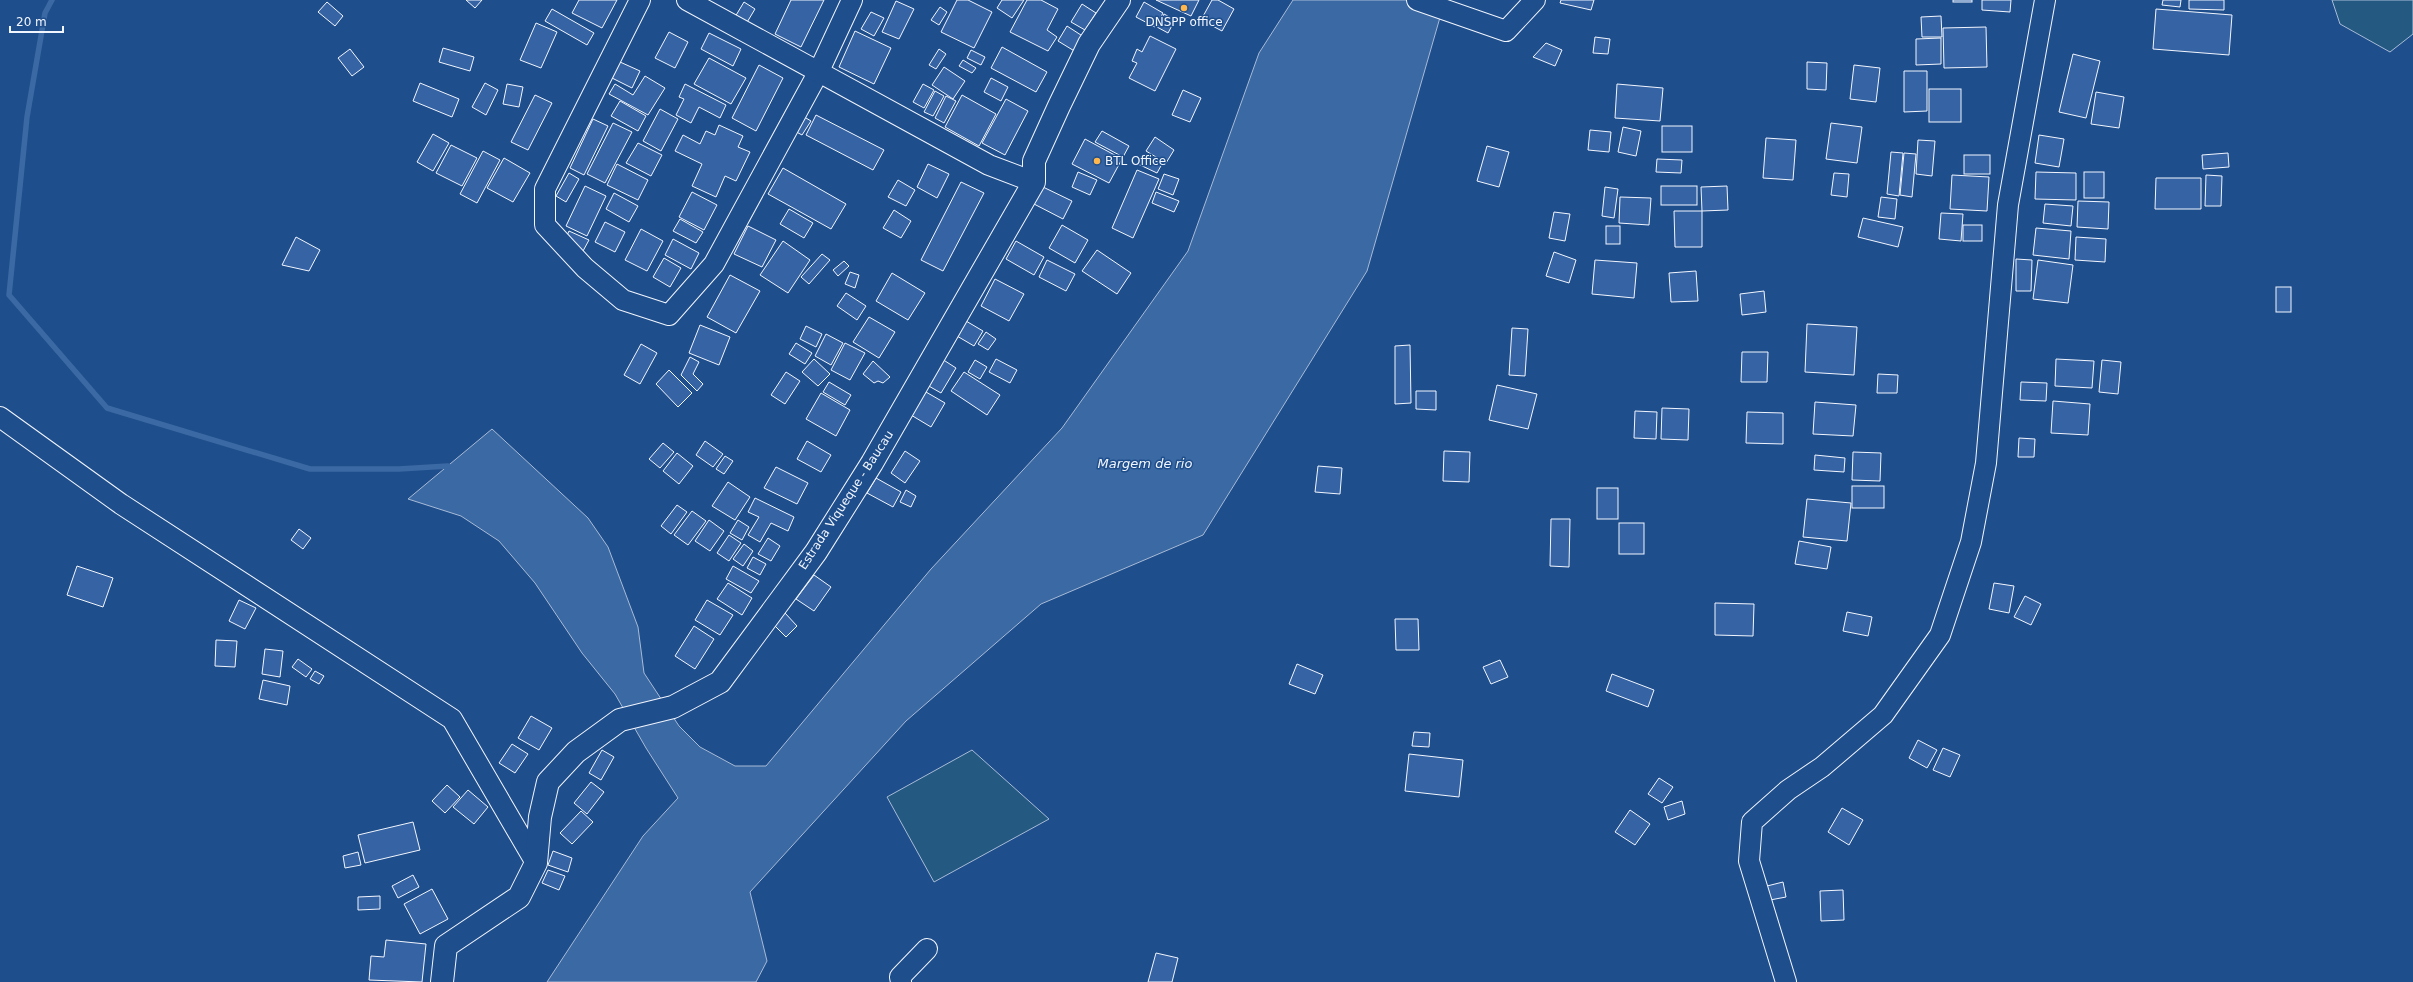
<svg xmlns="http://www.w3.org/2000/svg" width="2413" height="982" font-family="'DejaVu Sans',sans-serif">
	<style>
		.green { fill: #245a82; stroke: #a8bbd7 }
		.water { fill: #3b69a3; stroke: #a8bbd7 }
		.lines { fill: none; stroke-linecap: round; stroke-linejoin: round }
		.stream { stroke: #3b69a3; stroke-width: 5.5 }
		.building { fill: #3563a3; stroke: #f2f6ff }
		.minor-casing { stroke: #f2f6ff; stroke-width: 22 }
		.major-casing { stroke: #f2f6ff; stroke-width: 24 }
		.minor { stroke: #1f4e8c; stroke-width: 20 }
		.major { stroke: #1f4e8c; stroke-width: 22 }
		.poi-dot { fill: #ffb74d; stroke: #1f4e8c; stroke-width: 1.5 }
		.labels { text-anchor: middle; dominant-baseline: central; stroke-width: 3; stroke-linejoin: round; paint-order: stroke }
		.poi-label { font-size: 12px; fill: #f2f6ff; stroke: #1f4e8c }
		.street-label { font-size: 12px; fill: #f2f6ff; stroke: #1f4e8c }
		.water-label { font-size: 13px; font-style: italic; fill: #f2f6ff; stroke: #1f4e8c }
	</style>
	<rect width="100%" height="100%" fill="#1f4e8c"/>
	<g class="green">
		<polygon points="2332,0 2413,0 2413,34 2390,52 2340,24"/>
		<polygon points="972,750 1049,819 934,882 887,797"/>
	</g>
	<polygon class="water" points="1293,0 1445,0 1367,271 1203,535 1041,604 906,721 750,892 767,961 756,982 547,982 643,836 678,798 646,748 615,694 582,653 535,583 499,541 461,516 408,499 492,429 588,518 608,547 638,627 644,673 679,726 700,747 735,766 766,766 931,569 1062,428 1188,251 1259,53"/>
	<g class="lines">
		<polyline class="stream" points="52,0 45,13 27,117 9,295 107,408 310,469 399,469 448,466"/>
	</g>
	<g class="building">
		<polygon points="466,0 482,0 475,8"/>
		<polygon points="579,0 617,0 602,28 572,13"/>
		<polygon points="791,0 824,0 801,47 775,34"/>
		<polygon points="957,0 968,0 992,12 974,48 941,32"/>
		<polygon points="1002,0 1024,0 1012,18 997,8"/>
		<polygon points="1027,0 1041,0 1058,9 1047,30 1057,37 1048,51 1010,32"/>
		<polygon points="1156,0 1199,0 1191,16"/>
		<polygon points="1212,0 1218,0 1234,9 1222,31 1201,20"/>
		<polygon points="1561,0 1594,0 1591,10 1560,3"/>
		<rect x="1953" y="0" width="19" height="2"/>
		<polygon points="1982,0 2011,0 2010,12 1982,10"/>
		<polygon points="2163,0 2181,0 2180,7 2162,5"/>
		<polygon points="2189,0 2224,0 2224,10 2189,9"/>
		<polygon points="896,1 914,9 899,39 882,32"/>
		<polygon points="327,2 343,16 335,26 318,12"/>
		<polygon points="744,2 755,9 746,24 735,17"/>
		<polygon points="1144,2 1163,13 1155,27 1136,17"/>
		<polygon points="1082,4 1096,13 1085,30 1071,22"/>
		<polygon points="940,7 947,12 939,25 931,20"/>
		<polygon points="552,9 594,33 587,45 545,21"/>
		<polygon points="2156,9 2232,15 2229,55 2153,49"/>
		<polygon points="871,12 884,18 874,36 861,29"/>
		<polygon points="1164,14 1175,20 1168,33 1157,27"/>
		<polygon points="1941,16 1942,37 1922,37 1921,17"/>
		<polygon points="536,23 557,32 541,68 520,60"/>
		<polygon points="1067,26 1084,37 1076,52 1058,41"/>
		<polygon points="1986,27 1987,67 1944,68 1943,28"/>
		<polygon points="855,31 891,48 874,84 839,67"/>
		<polygon points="669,32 688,42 675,68 655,58"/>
		<polygon points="709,33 741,49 733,66 701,49"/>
		<polygon points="1150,36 1176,49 1155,91 1129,78 1137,63 1132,61 1137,49 1142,52"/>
		<polygon points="1595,37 1610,39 1608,54 1593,53"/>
		<polygon points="1941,38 1941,64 1916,65 1916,39"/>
		<polygon points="1546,43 1562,50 1555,66 1533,57"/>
		<polygon points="1002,47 1047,72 1036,92 991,68"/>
		<polygon points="443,48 474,57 470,71 439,62"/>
		<polygon points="350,49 364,67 352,76 338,58"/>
		<polygon points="939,49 946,54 936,69 929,65"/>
		<polygon points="971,50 985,57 981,65 967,58"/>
		<polygon points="2073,54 2100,61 2086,118 2059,112"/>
		<polygon points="709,58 746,78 731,104 694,84"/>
		<polygon points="963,60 976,68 972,73 959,66"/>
		<polygon points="620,62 640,71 632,88 612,78"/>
		<polygon points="1807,62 1827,63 1826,90 1807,89"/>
		<polygon points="759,65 783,78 756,131 732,118"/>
		<polygon points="1854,65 1880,68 1876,102 1850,99"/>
		<polygon points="944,67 965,81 953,99 932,85"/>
		<polygon points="1904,71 1927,71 1927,111 1904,112"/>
		<polygon points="645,76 665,88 648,115 609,94 615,84 633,95"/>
		<polygon points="991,78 1008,87 1001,101 984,92"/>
		<polygon points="420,83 459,99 452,117 413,101"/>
		<polygon points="485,83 498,90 486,115 472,107"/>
		<polygon points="507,84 523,87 519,107 503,104"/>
		<polygon points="685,84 726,105 720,118 699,107 691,123 676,115 684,99 679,97"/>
		<polygon points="923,84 934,90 924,108 913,102"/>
		<polygon points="1617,84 1663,88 1660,121 1615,118"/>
		<rect x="1929" y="89" width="32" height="33"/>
		<polygon points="1183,90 1201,98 1190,122 1172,115"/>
		<polygon points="935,91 944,96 933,116 924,112"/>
		<polygon points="2096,92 2124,97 2119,128 2091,124"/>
		<polygon points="535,95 552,103 528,150 511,142"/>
		<polygon points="962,95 996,114 979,146 945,127"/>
		<polygon points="946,96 956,101 944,123 935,118"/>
		<polygon points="1006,99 1028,111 1005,155 982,143"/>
		<polygon points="620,101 646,116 638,131 611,116"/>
		<polygon points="660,109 678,119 661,151 643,141"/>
		<polygon points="801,115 811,121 802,135 791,129"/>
		<polygon points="816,115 884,150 873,170 806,135"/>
		<polygon points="593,119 608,126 584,175 570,168"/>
		<polygon points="613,123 632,132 605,183 587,174"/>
		<polygon points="1831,123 1862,127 1857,163 1826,159"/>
		<polygon points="719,125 743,136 738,147 750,152 736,181 725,176 716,197 692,186 702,164 675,151 683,135 700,144 706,131 715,135"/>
		<rect x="1662" y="126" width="30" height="26"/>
		<polygon points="1623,127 1641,131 1636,156 1618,152"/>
		<polygon points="1590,130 1611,132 1609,152 1588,150"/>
		<polygon points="1102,131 1129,146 1123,157 1095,142"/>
		<polygon points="433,134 449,143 433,171 417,162"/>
		<polygon points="2039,135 2064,139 2059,167 2035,163"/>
		<polygon points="1155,137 1174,150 1166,163 1146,151"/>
		<polygon points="1766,138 1796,140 1793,180 1763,178"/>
		<polygon points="1085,139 1122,159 1109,183 1072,164"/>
		<polygon points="1918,140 1935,141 1932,176 1916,174"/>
		<polygon points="638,143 662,155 651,176 626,163"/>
		<polygon points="451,145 477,158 462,186 436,173"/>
		<polygon points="1487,146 1509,152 1499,187 1477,181"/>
		<polygon points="483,151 500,160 477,203 460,194"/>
		<polygon points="1891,152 1903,153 1899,196 1887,194"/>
		<polygon points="1904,153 1916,154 1912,197 1900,195"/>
		<polygon points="2228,153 2229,167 2203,169 2202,155"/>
		<polygon points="1142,155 1162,164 1157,173 1138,164"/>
		<rect x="1964" y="155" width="26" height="19"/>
		<polygon points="504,158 530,173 513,202 487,188"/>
		<polygon points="1657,159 1682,160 1681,173 1656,172"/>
		<polygon points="617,164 648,180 638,200 607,185"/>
		<polygon points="928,164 949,174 937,198 917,187"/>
		<polygon points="783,168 846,204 831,229 768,194"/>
		<polygon points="1137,170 1159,179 1133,238 1112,228"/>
		<polygon points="1078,172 1097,180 1090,195 1072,187"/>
		<polygon points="2036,172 2076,173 2076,200 2035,199"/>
		<rect x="2084" y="172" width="20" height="26"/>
		<polygon points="569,173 579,179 566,202 556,196"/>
		<polygon points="1834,173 1849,174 1847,197 1831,195"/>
		<polygon points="1164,174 1179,179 1173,195 1158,189"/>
		<polygon points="1952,175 1989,177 1987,211 1950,209"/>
		<polygon points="2206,175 2222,176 2221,206 2205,206"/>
		<polygon points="2156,178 2201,178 2201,209 2155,209"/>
		<polygon points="898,180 915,190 906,206 888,197"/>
		<polygon points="961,182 984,193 943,271 921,260"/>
		<polygon points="585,186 606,196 587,236 566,226"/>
		<rect x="1661" y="186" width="36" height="19"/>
		<polygon points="1727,186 1728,210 1702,211 1701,187"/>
		<polygon points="1043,187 1072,201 1063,219 1034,204"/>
		<polygon points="1605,187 1618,189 1614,218 1602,216"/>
		<polygon points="692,192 717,205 704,230 679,217"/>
		<polygon points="1156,192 1179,201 1174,212 1152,203"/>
		<polygon points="614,193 638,206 629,222 606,209"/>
		<polygon points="1620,197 1651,198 1649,225 1619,223"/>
		<polygon points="1881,197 1897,199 1895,219 1878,217"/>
		<polygon points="2078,201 2109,202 2108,229 2077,227"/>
		<polygon points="2045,204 2073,206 2071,226 2043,223"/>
		<polygon points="789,209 813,223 804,238 780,224"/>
		<polygon points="894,210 911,221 901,238 883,228"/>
		<polygon points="1674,211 1702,211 1702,247 1675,247"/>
		<polygon points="1554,212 1570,214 1565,241 1549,238"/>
		<polygon points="1941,213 1963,214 1961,241 1939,239"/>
		<polygon points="1863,218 1903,227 1898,247 1858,237"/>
		<polygon points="680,219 703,232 696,243 673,231"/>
		<polygon points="605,222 625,232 615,252 595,242"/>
		<polygon points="1062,225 1088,240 1075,263 1049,248"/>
		<rect x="1963" y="225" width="19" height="16"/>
		<polygon points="748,226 776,240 762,267 734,254"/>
		<rect x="1606" y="226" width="14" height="18"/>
		<polygon points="2036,228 2071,231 2069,259 2033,255"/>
		<polygon points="641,229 663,241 647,271 625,260"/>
		<polygon points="569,231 589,240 583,251 564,242"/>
		<polygon points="296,237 320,250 309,271 282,265"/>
		<polygon points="2076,237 2106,239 2105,262 2075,260"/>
		<polygon points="673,239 699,253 691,269 665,255"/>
		<polygon points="783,241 810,260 788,293 760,275"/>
		<polygon points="1016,241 1044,257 1034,275 1006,259"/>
		<polygon points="1097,250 1131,273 1117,294 1082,271"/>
		<polygon points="1554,252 1576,260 1569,283 1546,276"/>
		<polygon points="822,254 830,260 809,284 801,277"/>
		<polygon points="664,258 681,268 670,287 653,277"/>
		<polygon points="2016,259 2032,260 2031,291 2016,291"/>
		<polygon points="1047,260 1075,274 1066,291 1039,277"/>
		<polygon points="1595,260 1637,263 1634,298 1592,294"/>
		<polygon points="2038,260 2073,265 2068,303 2033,299"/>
		<polygon points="844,261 849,266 838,276 833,270"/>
		<polygon points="1696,271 1698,301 1671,302 1669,273"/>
		<polygon points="850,272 859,275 855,288 845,284"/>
		<polygon points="892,273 925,293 908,320 876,301"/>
		<polygon points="730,275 760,291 736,333 707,317"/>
		<polygon points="995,279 1024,294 1009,321 981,306"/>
		<rect x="2276" y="287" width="15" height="25"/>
		<polygon points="1764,291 1766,312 1742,315 1740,294"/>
		<polygon points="846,293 866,306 857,320 837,306"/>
		<polygon points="869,317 895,332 879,358 853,342"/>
		<polygon points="966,321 983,331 974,346 957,336"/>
		<polygon points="1807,324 1857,327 1854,375 1805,372"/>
		<polygon points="700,325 730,337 719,365 689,353"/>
		<polygon points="806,326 822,334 816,347 800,339"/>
		<polygon points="1512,328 1528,329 1525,376 1509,375"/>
		<polygon points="986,332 996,339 988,350 978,344"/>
		<polygon points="826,334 843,343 831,365 815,356"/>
		<polygon points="796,343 812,353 805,364 789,354"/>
		<polygon points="845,343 865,353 850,380 831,370"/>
		<polygon points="641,344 657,353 640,384 624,375"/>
		<polygon points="1410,345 1411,403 1395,404 1395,346"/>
		<polygon points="1742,352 1768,352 1767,382 1741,382"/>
		<polygon points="690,357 699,362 693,374 703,384 697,391 681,375"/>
		<polygon points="814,359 830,374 818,386 802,372"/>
		<polygon points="942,359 956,368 941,393 927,385"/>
		<polygon points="996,359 1017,370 1010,383 989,372"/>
		<polygon points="2056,359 2094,361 2092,388 2055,386"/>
		<polygon points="975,360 987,367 980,379 968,372"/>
		<polygon points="2102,360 2121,362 2118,394 2099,392"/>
		<polygon points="873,361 890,377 883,383 878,381 874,383 863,374"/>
		<polygon points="669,370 692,393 678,407 656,384"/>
		<polygon points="786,372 800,381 785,404 771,395"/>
		<polygon points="964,372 1000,395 987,415 951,391"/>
		<polygon points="1878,374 1898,375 1897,393 1877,393"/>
		<polygon points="829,382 851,395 845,405 823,392"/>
		<polygon points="2021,382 2047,383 2046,401 2020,400"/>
		<polygon points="1497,385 1537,394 1528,429 1489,420"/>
		<polygon points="1416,391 1436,391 1436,410 1416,409"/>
		<polygon points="926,392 945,403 931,427 911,415"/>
		<polygon points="821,393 850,410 836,436 806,419"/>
		<polygon points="2053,401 2090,404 2088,435 2051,433"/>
		<polygon points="1815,402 1856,405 1853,436 1813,434"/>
		<polygon points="1662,408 1689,409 1688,440 1661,439"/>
		<polygon points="1635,411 1657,412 1656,439 1634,438"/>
		<polygon points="1747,412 1783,413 1783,444 1746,443"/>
		<polygon points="2019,438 2035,439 2034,457 2018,457"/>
		<polygon points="705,441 723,454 713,467 696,455"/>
		<polygon points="807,441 831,455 821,472 797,459"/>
		<polygon points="663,443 674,452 660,468 649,459"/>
		<polygon points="905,451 920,461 905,483 891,473"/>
		<polygon points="1444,451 1470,452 1469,482 1443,481"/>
		<polygon points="1853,452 1881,453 1880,481 1852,480"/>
		<polygon points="677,453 693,466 679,484 663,471"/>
		<polygon points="1815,455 1845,458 1844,472 1814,470"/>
		<polygon points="725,456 733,461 724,474 716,469"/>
		<polygon points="1318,466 1342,468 1340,494 1315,492"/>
		<polygon points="776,467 808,483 797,504 764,488"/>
		<polygon points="876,478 901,492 893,507 867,493"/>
		<polygon points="728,482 750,497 735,520 712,506"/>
		<rect x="1852" y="486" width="32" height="22"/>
		<rect x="1597" y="488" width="21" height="31"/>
		<polygon points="906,490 916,496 911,507 900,502"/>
		<polygon points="755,498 794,517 788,531 771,523 760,542 748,535 759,517 748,512"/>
		<polygon points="1807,499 1851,503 1847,541 1803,537"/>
		<polygon points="677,505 687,512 671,534 661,526"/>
		<polygon points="692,511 706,521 688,545 674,535"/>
		<polygon points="1551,519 1570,519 1569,567 1550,566"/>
		<polygon points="709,520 724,531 710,551 695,541"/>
		<polygon points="738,520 749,527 742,540 730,533"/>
		<rect x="1619" y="523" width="25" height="31"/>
		<polygon points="299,529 311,538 303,549 291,540"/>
		<polygon points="729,535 741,543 729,561 717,553"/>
		<polygon points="768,538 780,546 771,561 758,554"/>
		<polygon points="1799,541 1831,547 1827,569 1795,564"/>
		<polygon points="744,544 753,551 743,566 733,559"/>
		<polygon points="753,557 766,564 760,575 747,568"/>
		<polygon points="77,566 113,578 103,607 67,595"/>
		<polygon points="733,566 759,581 751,593 726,579"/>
		<polygon points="814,575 831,587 814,611 796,599"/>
		<polygon points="728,583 752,598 742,615 717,599"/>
		<polygon points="1994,583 2014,586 2009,613 1989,609"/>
		<polygon points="2025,596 2041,604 2031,625 2014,617"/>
		<polygon points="239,600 256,608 245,629 229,621"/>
		<polygon points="707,600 733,615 720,635 695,620"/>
		<polygon points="1715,603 1754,604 1753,636 1715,635"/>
		<polygon points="1847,612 1872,617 1868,636 1843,631"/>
		<polygon points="785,613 797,626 786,637 773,624"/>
		<polygon points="1395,619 1418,619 1419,650 1396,650"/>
		<polygon points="694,626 714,639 695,669 675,656"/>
		<polygon points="216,640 237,641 235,667 215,666"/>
		<polygon points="265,649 283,651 280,677 262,674"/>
		<polygon points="298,659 312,669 306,677 292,667"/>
		<polygon points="1500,660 1508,677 1491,684 1483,667"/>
		<polygon points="1297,664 1323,675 1315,694 1289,684"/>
		<polygon points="315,671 324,676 319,684 310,679"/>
		<polygon points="1612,674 1654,690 1648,707 1606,691"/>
		<polygon points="263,680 290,686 287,705 259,699"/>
		<polygon points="531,716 552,728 539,750 518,738"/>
		<polygon points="1414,732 1430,733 1429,747 1412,746"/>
		<polygon points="1918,740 1937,750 1927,768 1909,758"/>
		<polygon points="512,744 528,754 515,773 499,763"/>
		<polygon points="1943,748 1960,755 1950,777 1933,770"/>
		<polygon points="602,750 614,757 601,780 589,773"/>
		<polygon points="1409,754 1463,760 1459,797 1405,791"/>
		<polygon points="1659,778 1673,787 1662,803 1648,794"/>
		<polygon points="591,782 604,792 587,814 574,803"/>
		<polygon points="447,785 460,797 445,813 432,801"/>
		<polygon points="468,790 488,807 474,824 453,807"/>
		<polygon points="1682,801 1685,814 1668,820 1664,807"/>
		<polygon points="1842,808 1863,820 1849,845 1828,832"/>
		<polygon points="1630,810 1650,824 1635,845 1615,832"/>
		<polygon points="581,811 593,822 572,844 560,833"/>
		<polygon points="413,822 420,850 365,863 358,835"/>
		<polygon points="553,851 572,858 568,872 548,865"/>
		<polygon points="358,852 361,865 345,868 343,856"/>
		<polygon points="548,870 565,876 559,890 542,883"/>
		<polygon points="413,875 419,887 398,898 392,886"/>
		<polygon points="1783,882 1786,897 1770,900 1767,886"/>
		<polygon points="432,889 448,919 420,934 404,904"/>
		<polygon points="1843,890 1844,920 1821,921 1820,891"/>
		<polygon points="380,896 380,909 358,910 358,897"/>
		<polygon points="386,940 426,944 422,982 369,980 371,956 384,957"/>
		<polygon points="1156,953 1178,958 1172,982 1148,982"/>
	</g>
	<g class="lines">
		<defs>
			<g id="minor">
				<polyline points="640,0 545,189 545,225 585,268 623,300 669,315 714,264 818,73 852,0"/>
				<polyline points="687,0 989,165 1034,182"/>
				<polyline points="1417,0 1506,31 1535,0"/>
				<polyline points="0,417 121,504 452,719 536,863"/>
				<polyline points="901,982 900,977 927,949"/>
				<polyline points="1786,982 1749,861 1752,822 1788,790 1822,767 1883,715 1940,635 1971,542 1986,463 2008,205 2045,0"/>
			</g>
			<polyline id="major" points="442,982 446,946 519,897 536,863 540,817 548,782 576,752 620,720 673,707 720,682 816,552 872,463 1034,182 1034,161 1059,106 1089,44 1119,0"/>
		</defs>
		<use href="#minor" class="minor-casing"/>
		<use href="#major" class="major-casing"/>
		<use href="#minor" class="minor"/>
		<use href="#major" class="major"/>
	</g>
	<g class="poi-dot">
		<circle cx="1184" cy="8" r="4"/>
		<circle cx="1097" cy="161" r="4"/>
	</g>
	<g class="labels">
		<g class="poi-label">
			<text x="1184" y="22">DNSPP office</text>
			<text x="1105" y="161" text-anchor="start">BTL Office</text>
		</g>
		<g class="street-label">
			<text transform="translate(846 500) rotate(-57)">Estrada Viqueque - Baucau</text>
		</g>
		<g class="water-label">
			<text x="1145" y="463">Margem de rio</text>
		</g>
	</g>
	<path d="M10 26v6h53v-6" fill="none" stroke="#f2f6ff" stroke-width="2"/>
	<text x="16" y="26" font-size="12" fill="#f2f6ff" stroke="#1f4e8c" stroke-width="3" paint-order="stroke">20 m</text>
</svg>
